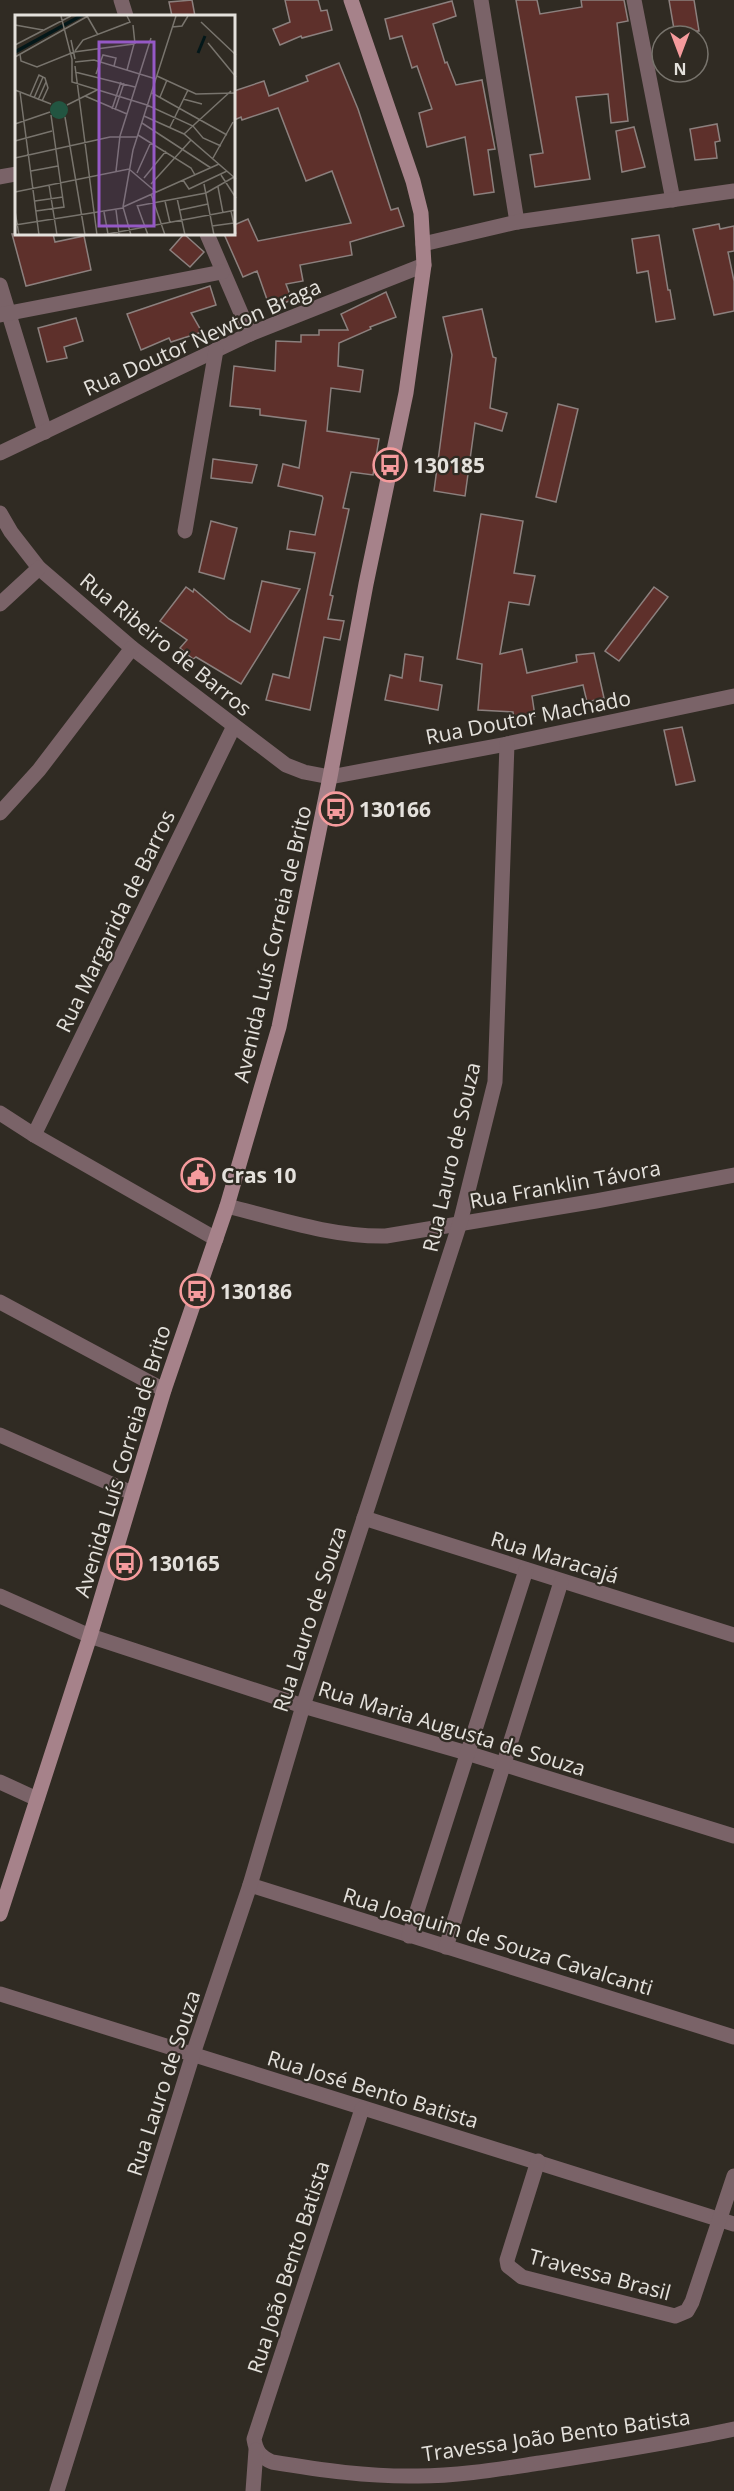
<svg xmlns="http://www.w3.org/2000/svg" width="734" height="2491" font-family="'Open Sans',sans-serif">
	<style>
		.building { fill: #5e302b; stroke: #8c807e; stroke-width: 1.5 }
		.lines { fill: none; stroke-linecap: round; stroke-linejoin: round }
		.minor { stroke: #7a6368; stroke-width: 15 }
		.secondary { stroke: #a6828a; stroke-width: 15 }
		.labels { text-anchor: middle; dominant-baseline: central; stroke-width: 4.5; stroke-linejoin: round; paint-order: stroke }
		.street-label { font-size: 21px; fill: #e4e1dc; stroke: #302b23 }
		.poi-label { font-size: 21px; font-weight: bold; fill: #e4e1dc; stroke: #302b23; text-anchor: start }
		.inset-river { fill: none; stroke: #031719; stroke-width: 3 }
		.inset-road { fill: none; stroke: #78746d; stroke-width: 1.5 }
		.view { fill: #9559c6; fill-opacity: 0.15; stroke: #9559c6; stroke-width: 3 }
		.inset-edge { fill: none; stroke: #e4e1dc; stroke-width: 3 }
	</style>
	<rect width="100%" height="100%" fill="#302b23"/>
	<g class="building">
		<polygon points="192,0 195,16 172,16 169,2"/>
		<polygon points="285,0 318,0 321,11 327,10 332,30 302,38 301,36 280,45 273,29 290,22"/>
		<polygon points="516,0 537,0 540,14 582,7 581,0 624,0 628,21 617,23 628,121 611,123 608,94 576,97 590,179 535,187 530,155 543,153"/>
		<polygon points="669,0 694,0 699,31 697,31 698,36 675,35"/>
		<polygon points="452,1 456,16 433,24 445,63 447,62 456,85 482,80 495,149 488,150 494,192 474,195 465,137 427,147 419,113 432,109 417,66 412,68 402,36 390,39 385,19"/>
		<polygon points="339,63 358,109 391,210 398,208 404,226 350,242 352,255 300,265 303,281 286,284 292,300 270,308 257,271 243,277 224,234 234,234 234,225 248,219 258,241 351,223 332,171 306,181 278,108 242,120 241,117 234,120 234,91 264,81 269,96 308,81 306,76"/>
		<polygon points="717,124 720,141 715,142 717,158 695,160 690,129"/>
		<polygon points="634,127 645,167 622,172 616,131"/>
		<polygon points="719,224 720,229 734,226 734,251 728,252 734,281 734,311 714,315 693,229"/>
		<polygon points="12,234 53,234 55,242 84,236 91,270 26,286"/>
		<polygon points="184,234 204,252 190,267 170,250"/>
		<polygon points="659,235 668,290 670,290 675,319 656,322 648,271 637,273 632,239"/>
		<polygon points="210,286 216,305 191,313 202,332 171,342 169,338 141,350 127,314"/>
		<polygon points="386,292 396,317 370,327 371,329 339,343 338,366 363,370 360,392 331,388 327,431 379,439 373,475 351,472 343,508 349,509 330,595 333,596 328,619 344,621 340,640 324,637 310,710 266,700 273,674 289,678 315,553 287,549 290,531 315,535 323,498 322,496 278,486 283,464 299,468 306,421 260,415 260,409 230,406 234,366 275,371 276,341 301,342 301,335 319,335 319,330 348,330 341,314"/>
		<polygon points="482,309 493,357 496,358 490,408 507,413 502,431 475,423 465,496 434,491 452,355 443,317"/>
		<polygon points="76,318 83,341 64,347 67,358 47,362 38,328"/>
		<polygon points="558,404 578,409 556,502 536,497"/>
		<polygon points="213,459 257,465 252,483 211,478"/>
		<polygon points="481,514 523,521 514,573 535,576 529,605 509,602 500,654 522,649 527,673 577,662 576,655 594,653 604,698 587,702 583,685 532,696 535,716 514,719 513,712 478,710 482,664 457,659"/>
		<polygon points="211,521 237,528 224,579 199,572"/>
		<polygon points="262,581 300,589 241,684 196,657 193,659 180,648 187,640 160,621 186,587 193,592 194,589 229,619 250,632"/>
		<polygon points="654,587 668,597 619,661 605,651"/>
		<polygon points="405,654 423,657 420,681 442,685 438,710 385,700 390,675 402,678"/>
		<polygon points="682,727 695,781 676,785 664,730"/>
	</g>
	<g class="lines">
		<g class="minor">
			<polyline points="121,0 126,16"/>
			<polyline points="481,0 517,222"/>
			<polyline points="634,0 673,200"/>
			<polyline points="0,177 16,174"/>
			<polyline points="207,234 250,334"/>
			<polyline points="423,244 517,222 734,191"/>
			<polyline points="0,285 45,432"/>
			<polyline points="0,315 222,272"/>
			<polyline points="0,453 250,334 424,265"/>
			<polyline points="0,513 11,532 39,568 132,648 286,765 304,772 330,777 507,744 734,696"/>
			<polyline points="185,531 216,350"/>
			<polyline points="0,604 39,568"/>
			<polyline points="0,813 39,770 132,648"/>
			<polyline points="0,1113 34,1135 216,1239"/>
			<polyline points="34,1135 234,726"/>
			<path d="M227 1206C279 1219 332 1237 386 1236L596 1201 734 1175"/>
			<polyline points="0,1302 164,1390"/>
			<polyline points="0,1435 132,1493"/>
			<polyline points="364,1518 734,1635"/>
			<polyline points="0,1596 90,1636 303,1706 467,1753 734,1836"/>
			<polyline points="0,1782 37,1799"/>
			<polyline points="250,1885 734,2037"/>
			<polyline points="409,1936 526,1570"/>
			<polyline points="446,1947 561,1582"/>
			<polyline points="0,1994 734,2224"/>
			<path d="M362 2109 254 2439C256 2452 261 2457 272 2462 320 2470 369 2477 418 2476 459 2476 500 2469 540 2463 605 2453 670 2443 734 2429"/>
			<polyline points="538,2161 507,2260 508,2266 522,2277 675,2316 687,2311 692,2302 734,2176"/>
			<polyline points="57,2491 193,2054 250,1885 303,1706 460,1223 495,1082 507,744"/>
			<polyline points="253,2491 256,2450"/>
		</g>
		<polyline class="secondary" points="0,1914 90,1636 164,1390 227,1206 279,1027 330,777 366,584 406,393 424,265 421,213 413,181 351,0"/>
	</g>
	<defs>
		<symbol id="bus-ring" viewBox="-11 -11 22 22"><circle r="9.5" fill="#302b23" stroke="#f59b9d" stroke-width="1.5"/><path d="M-5-6H5V4H4V6H2V4H-2V6H-4V4H-5ZM-3.5-4V0h7V-4ZM-3.5 1.2v1.5H-2V1.2ZM2 1.2v1.5H3.5V1.2Z" fill="#f59b9d"/></symbol>
		<symbol id="civic-ring" viewBox="-11 -11 22 22"><circle r="9.5" fill="#302b23" stroke="#f59b9d" stroke-width="1.5"/><path d="M-.6-6.5H3V-4.5H.6V-3L4-1V1h2V6H-6V1h2V-1L-.6-3ZM-1.2 2.5V6h2.4V2.5Z" fill="#f59b9d"/></symbol>
	</defs>
	<g fill-rule="evenodd">
		<use href="#bus-ring" x="371" y="446" width="38" height="38"/>
		<use href="#bus-ring" x="317" y="790" width="38" height="38"/>
		<use href="#civic-ring" x="179" y="1156" width="38" height="38"/>
		<use href="#bus-ring" x="178" y="1272" width="38" height="38"/>
		<use href="#bus-ring" x="106" y="1544" width="38" height="38"/>
	</g>
	<g class="labels">
		<g class="street-label">
			<text transform="translate(202 337) rotate(-24)">Rua Doutor Newton Braga</text>
			<text transform="translate(166 644) rotate(39)">Rua Ribeiro de Barros</text>
			<text transform="translate(528 717) rotate(-11)">Rua Doutor Machado</text>
			<text transform="translate(115 921) rotate(-64)">Rua Margarida de Barros</text>
			<text transform="translate(272 944) rotate(-77)">Avenida Luís Correia de Brito</text>
			<text transform="translate(451 1157) rotate(-77)">Rua Lauro de Souza</text>
			<text transform="translate(565 1184) rotate(-10)">Rua Franklin Távora</text>
			<text transform="translate(122 1461) rotate(-73)">Avenida Luís Correia de Brito</text>
			<text transform="translate(555 1557) rotate(17)">Rua Maracajá</text>
			<text transform="translate(309 1619) rotate(-72)">Rua Lauro de Souza</text>
			<text transform="translate(452 1728) rotate(17)">Rua Maria Augusta de Souza</text>
			<text transform="translate(498 1941) rotate(17)">Rua Joaquim de Souza Cavalcanti</text>
			<text transform="translate(163 2083) rotate(-72)">Rua Lauro de Souza</text>
			<text transform="translate(373 2089) rotate(17)">Rua José Bento Batista</text>
			<text transform="translate(288 2267) rotate(-72)">Rua João Bento Batista</text>
			<text transform="translate(600 2274) rotate(15)">Travessa Brasil</text>
			<text transform="translate(556 2435) rotate(-8)">Travessa João Bento Batista</text>
		</g>
		<g class="poi-label">
			<text x="413" y="465">130185</text>
			<text x="359" y="809">130166</text>
			<text x="221" y="1175">Cras 10</text>
			<text x="220" y="1291">130186</text>
			<text x="148" y="1563">130165</text>
		</g>
	</g>
	<g transform="translate(15 15)">
		<rect width="220" height="220" fill="#302b23"/>
		<path d="M35 95a9 9 0 1 1 18 0a9 9 0 1 1-18 0Z" fill="#225541"/>
		<path d="M62 1H69L0 39V35Z" fill="#031719"/>
		<path class="inset-river" d="M183 38 190 21"/>
		<path class="inset-road" d="M46 1 57 44V67L132 90 178 111 188 123 206 131M72 1 83 20M186 7 221 40M0 10 28 15M118 10 120 29M157 12 167 11 173 1M56 25 60 44M193 28 221 62M0 30 56 1M60 36 68 25 115 7 112 1M5 39 6 46 22 52 59 37 119 29 112 55M0 42 73 1M60 47 79 45 141 64M60 51 82 220M60 57 120 72M81 59 88 40 101 43 99 51M142 61 181 79 221 78M0 75 36 89M5 77 24 220M137 78 212 120M15 81 24 60 30 63 33 73 27 86M70 81 112 99M145 82 152 65M19 83 28 62M168 84 187 89M23 85 31 67M52 90 82 75M97 94 106 67M100 95 109 68M129 101 169 119 221 164M50 102 70 220M127 108 196 153M0 109 35 97M155 112 173 75M169 119 216 76M123 120 176 153 180 160M0 126 37 116M0 143 95 122H122M198 143 218 107M16 156 43 151M101 156 105 121 136 23M122 158 136 127M206 160 221 183M129 163 151 136M168 165 174 174 212 156M136 169 176 125M189 169 199 220M34 170 42 220M203 172 208 198M0 177 114 154 141 177M136 179 150 220M162 183 170 220M20 186 48 182M150 186 155 208M122 190 133 220M122 191 191 178 219 162M108 192 204 149M101 195 104 219M165 195 193 189M0 196 4 220M21 196 49 192 36 100M216 196 221 219M89 197 93 219M0 210 108 193M197 211 219 208M87 220 221 195M116 220 108 192 118 135 161 1"/>
		<path class="view" d="M84 27H139V211H84Z"/>
		<rect width="220" height="220" class="inset-edge"/>
	</g>
	<g transform="translate(680 54) rotate(180)"><circle r="28" fill="#302b23" stroke="#78746d" stroke-width="1.5"/>
	<path d="M0-4.5L10 22L0 15L-10 22Z" fill="#f59b9d"/>
	<text y="-9" font-size="16" font-weight="bold" text-anchor="middle" fill="#e4e1dc">N</text>
	</g>
</svg>
